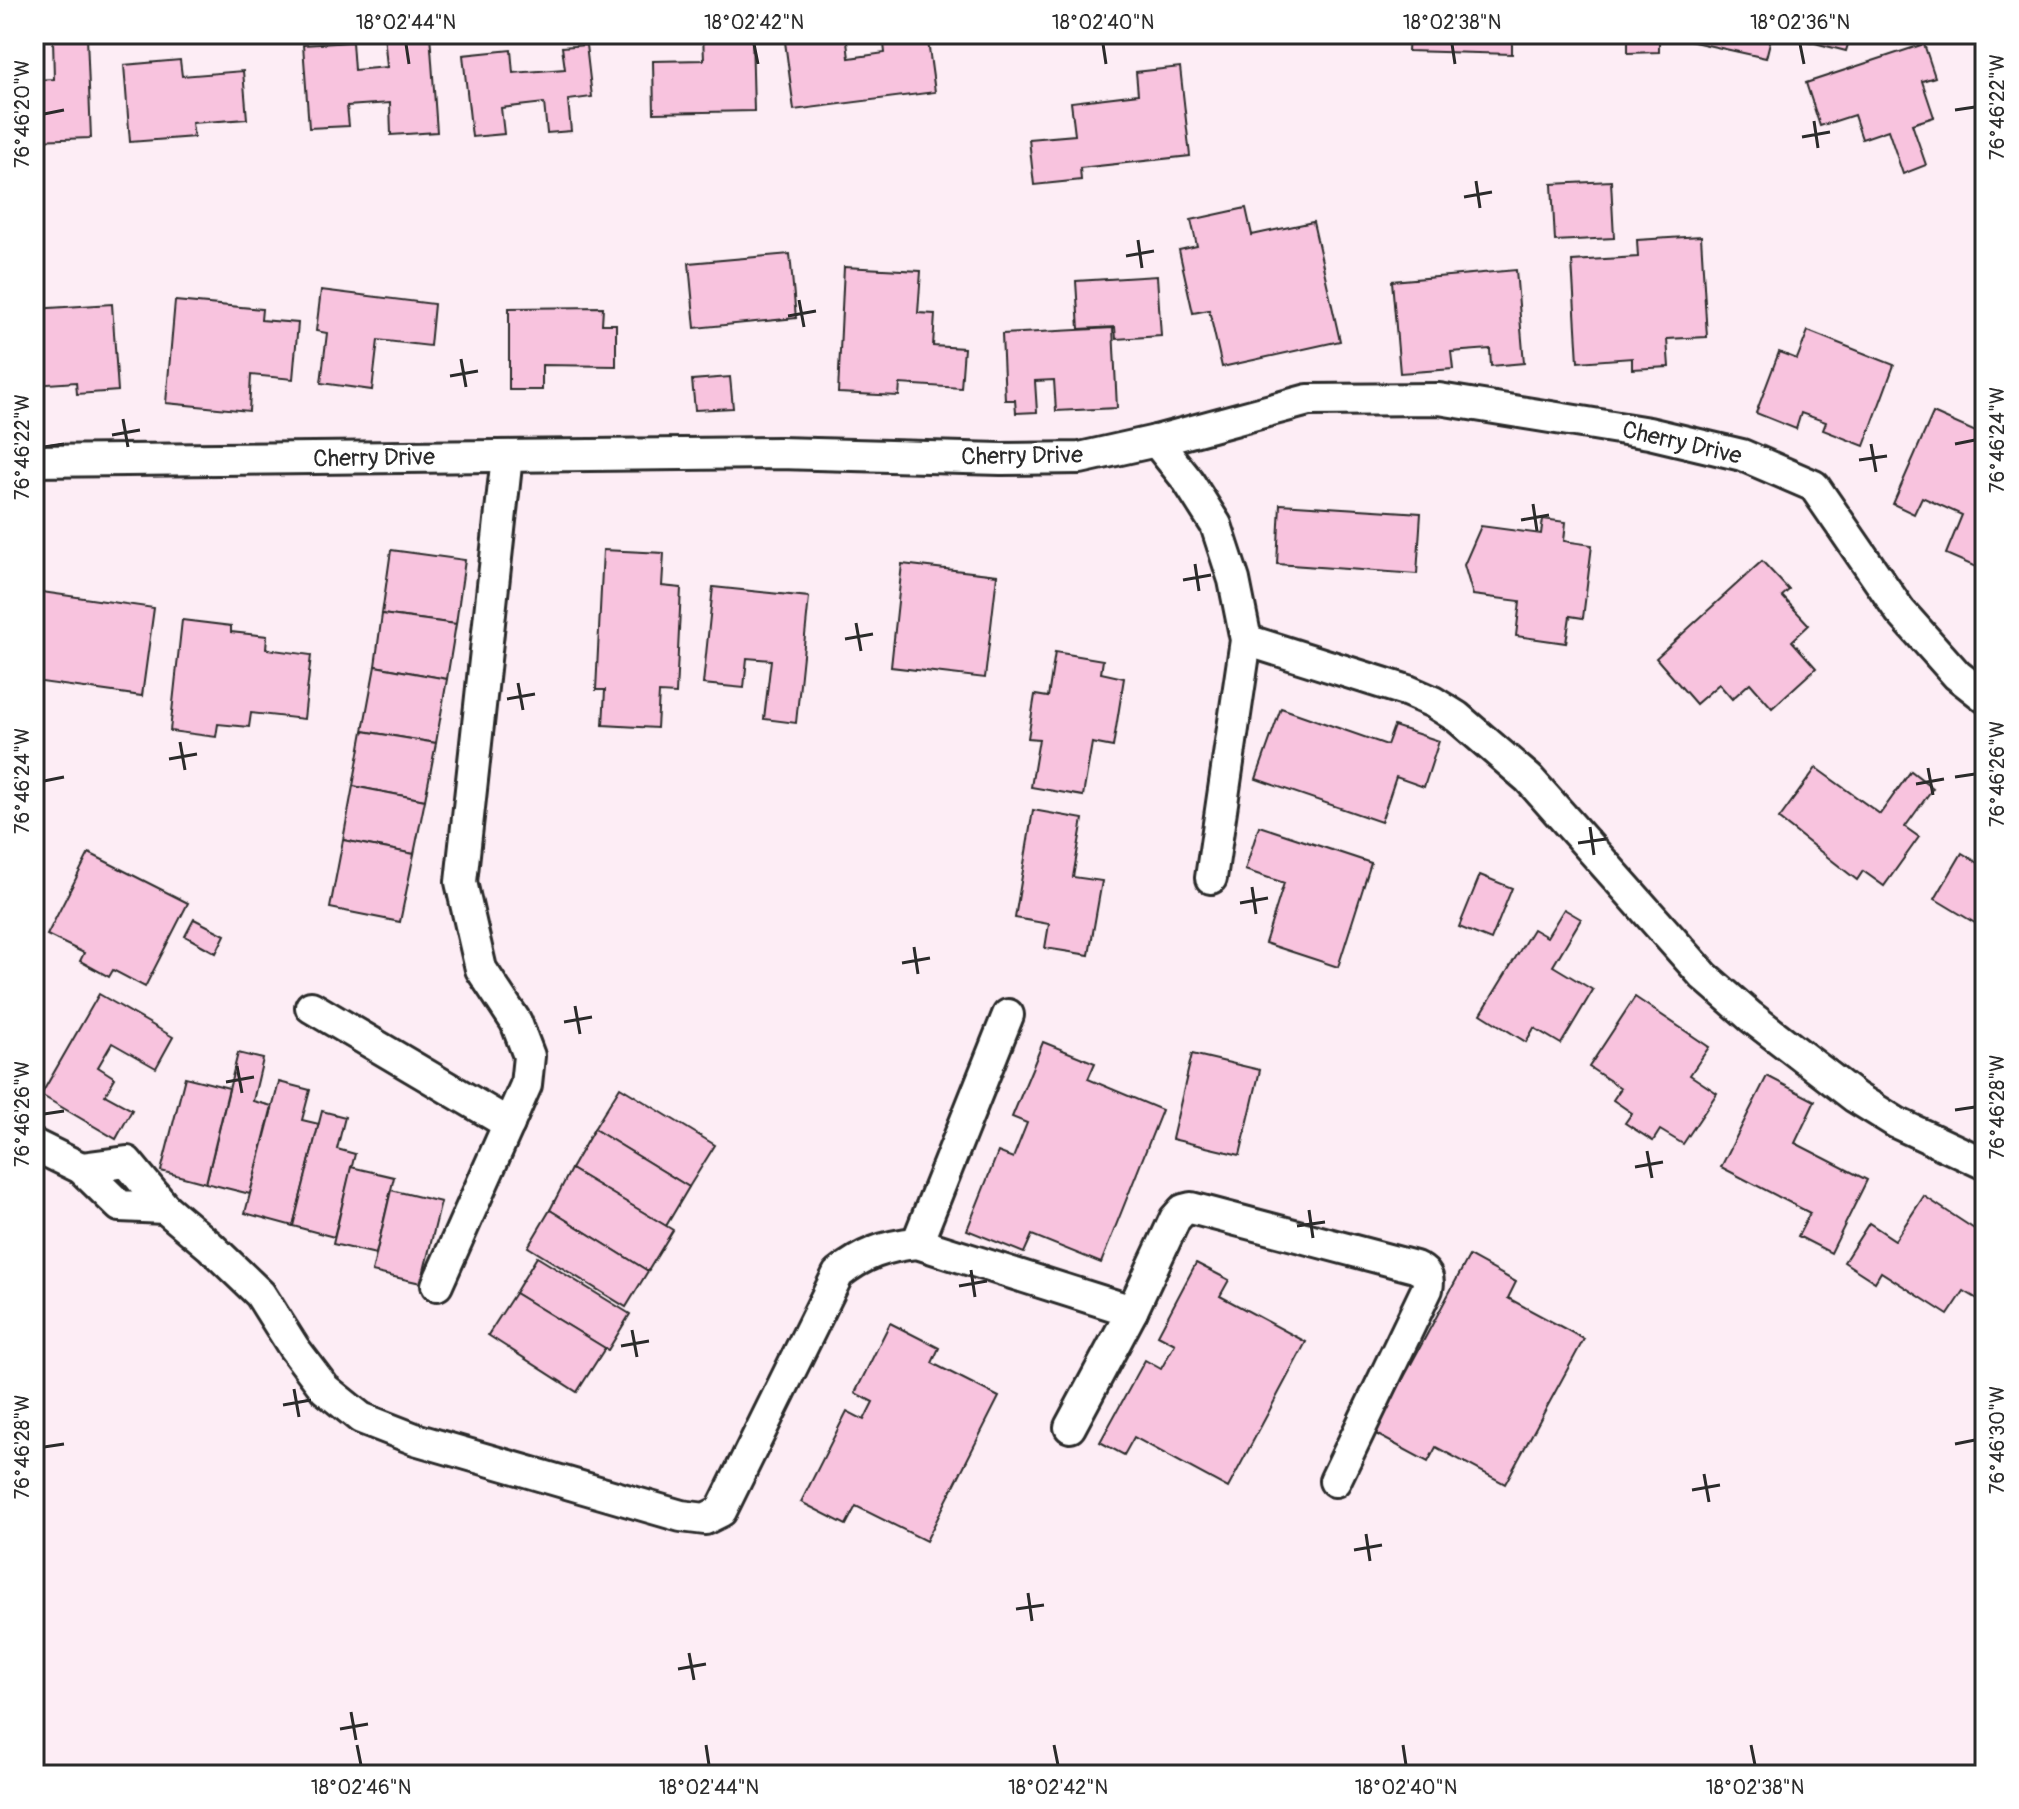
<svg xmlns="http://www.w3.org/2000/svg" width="2019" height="1809" font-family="Pangolin,sans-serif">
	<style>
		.building { fill: #f8c3de; stroke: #2b2b2b; stroke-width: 2 }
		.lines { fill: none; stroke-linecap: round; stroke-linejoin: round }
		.minor-casing { stroke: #2b2b2b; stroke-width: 36 }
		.minor { stroke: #fff; stroke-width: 30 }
		.ticks { fill: none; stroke: #2b2b2b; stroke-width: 3 }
		.labels { text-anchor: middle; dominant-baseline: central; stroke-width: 6; stroke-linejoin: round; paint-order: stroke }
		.street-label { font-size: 24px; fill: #2b2b2b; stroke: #fff }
		.neatline { fill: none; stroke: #2b2b2b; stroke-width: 3 }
		.ticks-label { font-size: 20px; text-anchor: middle; fill: #2b2b2b }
	</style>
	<rect width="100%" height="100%" fill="#fdedf5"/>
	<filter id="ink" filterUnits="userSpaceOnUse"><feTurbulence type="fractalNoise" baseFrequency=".0125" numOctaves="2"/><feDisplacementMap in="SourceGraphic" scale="16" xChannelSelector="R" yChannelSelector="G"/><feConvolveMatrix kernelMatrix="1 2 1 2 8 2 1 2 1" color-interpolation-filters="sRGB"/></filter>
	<g filter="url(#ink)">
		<g class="building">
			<polygon points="384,34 430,34 437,132 391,135 390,103 347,106 349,126 309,128 303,45 352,42 354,70 387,67"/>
			<polygon points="703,34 752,34 754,111 654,113 653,61 704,60"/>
			<polygon points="784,34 846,34 849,58 885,53 883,34 927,34 935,92 794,110"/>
			<polygon points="1409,34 1512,34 1512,54 1408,51"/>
			<polygon points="1628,34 1659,34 1659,52 1628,53"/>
			<polygon points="1690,34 1772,34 1766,58 1689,41"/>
			<polygon points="1801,34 1851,34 1846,51 1799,39"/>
			<polygon points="87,37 91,138 34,140 34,80 54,79 53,38"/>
			<polygon points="1924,44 1935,77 1922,81 1934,117 1912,124 1926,165 1903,174 1888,130 1862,139 1854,115 1820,126 1806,83"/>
			<polygon points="586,45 592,97 568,100 571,131 547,133 544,103 501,108 504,134 472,137 463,55 511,50 513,73 565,69 562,47"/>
			<polygon points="180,60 182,76 243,71 247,119 192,123 194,137 130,142 124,65"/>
			<polygon points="1180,67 1190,156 1080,168 1081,180 1034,185 1029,139 1075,135 1071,102 1138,94 1136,72"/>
			<polygon points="1611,181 1614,238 1555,241 1552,184"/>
			<polygon points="1246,208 1252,235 1313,222 1340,341 1222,367 1209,310 1193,313 1179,250 1197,246 1191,220"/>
			<polygon points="1701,236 1707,337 1667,339 1669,367 1632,369 1632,358 1578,362 1572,261 1638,257 1637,240"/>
			<polygon points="790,254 796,318 695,328 689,263"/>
			<polygon points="844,267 921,271 918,313 935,314 933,346 964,348 961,388 900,384 899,396 838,393"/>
			<polygon points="1516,270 1524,363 1491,366 1490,349 1451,352 1453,369 1400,373 1392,281"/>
			<polygon points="1157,276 1161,336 1116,339 1115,327 1079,329 1076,281"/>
			<polygon points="321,290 434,304 430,346 378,340 372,390 321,383 327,333 316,331"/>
			<polygon points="175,301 262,309 261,320 298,323 293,379 251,375 249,411 166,403"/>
			<polygon points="112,304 118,391 77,394 76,382 34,385 34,309"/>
			<polygon points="603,307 602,324 616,324 616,366 542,365 542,390 509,390 509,308"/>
			<polygon points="1113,328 1117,408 1056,411 1054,380 1035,381 1037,412 1016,413 1015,400 1005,400 1002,334"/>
			<polygon points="1808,331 1894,365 1864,446 1823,430 1826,422 1801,413 1796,429 1756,413 1779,352 1797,359"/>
			<polygon points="730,377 733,408 695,410 692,380"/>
			<polygon points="1933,413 1985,436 1982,455 1985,456 1985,571 1946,554 1962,515 1922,497 1914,514 1893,504"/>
			<polygon points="1280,504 1421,513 1417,574 1277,564"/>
			<polygon points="1543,519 1566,522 1564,541 1592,545 1583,618 1570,616 1566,643 1516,636 1520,601 1473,595 1464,565 1481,526 1541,534"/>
			<polygon points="391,550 465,560 456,624 382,614"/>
			<polygon points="603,550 664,553 662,586 681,588 676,694 659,693 657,728 603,725 605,690 596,690"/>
			<polygon points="1762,561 1789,590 1782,596 1809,625 1792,641 1816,668 1772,708 1750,683 1732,699 1719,684 1696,704 1656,658"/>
			<polygon points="902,564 997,575 985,678 891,667"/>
			<polygon points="713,587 809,597 796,723 764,719 771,660 747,658 744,688 703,684"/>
			<polygon points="35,591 154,608 142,696 34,681"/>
			<polygon points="382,614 456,624 447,679 375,666"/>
			<polygon points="182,620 231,626 231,632 267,636 266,649 311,655 304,719 251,713 249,727 218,724 216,737 170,731"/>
			<polygon points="1055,652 1103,660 1101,673 1124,678 1113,747 1092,743 1083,796 1031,787 1039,739 1028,738 1035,695 1048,697"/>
			<polygon points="375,666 447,679 436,743 363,731"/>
			<polygon points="1281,708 1387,745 1394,726 1439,741 1424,787 1396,777 1381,822 1256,779"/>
			<polygon points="363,731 436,743 425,800 353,786"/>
			<polygon points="1816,768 1880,814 1911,771 1933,788 1905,827 1919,837 1884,886 1863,871 1857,880 1779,819"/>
			<polygon points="353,786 425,800 414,854 343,840"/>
			<polygon points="34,802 37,803 43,812 40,822 34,825"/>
			<polygon points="1033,810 1083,819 1073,877 1102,881 1089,955 1045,948 1049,924 1015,918"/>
			<polygon points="1259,826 1371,863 1338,967 1265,943 1284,883 1245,870"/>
			<polygon points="343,840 414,854 400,922 330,908"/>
			<polygon points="89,853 188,903 145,987 113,970 109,977 80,961 84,953 47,935"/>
			<polygon points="1962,853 1985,867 1985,929 1935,899"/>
			<polygon points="1480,875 1512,888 1491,940 1459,927"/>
			<polygon points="1564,909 1581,919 1553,966 1593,990 1561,1044 1534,1028 1526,1042 1481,1014 1533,929 1547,937"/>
			<polygon points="194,919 225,935 216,953 185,936"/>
			<polygon points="1985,932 1985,953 1976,948"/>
			<polygon points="99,994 173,1037 156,1068 112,1043 98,1067 115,1078 105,1095 132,1110 116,1139 41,1095"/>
			<polygon points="1635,997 1709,1047 1690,1075 1717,1093 1683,1144 1660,1130 1653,1141 1625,1123 1632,1113 1613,1100 1621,1088 1589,1067"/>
			<polygon points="1043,1042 1095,1063 1088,1079 1162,1110 1101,1263 1032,1235 1024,1253 967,1230 998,1152 1013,1158 1027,1123 1012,1117"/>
			<polygon points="238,1053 263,1059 253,1101 272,1106 250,1194 206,1183"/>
			<polygon points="1192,1054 1260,1070 1240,1155 1172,1139"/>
			<polygon points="1767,1076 1815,1101 1795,1143 1867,1180 1831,1253 1798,1236 1810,1213 1721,1167"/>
			<polygon points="185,1077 229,1088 206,1183 161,1171"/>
			<polygon points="279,1082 310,1090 302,1120 319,1124 293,1226 245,1213"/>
			<polygon points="620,1087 715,1145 689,1187 594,1129"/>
			<polygon points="322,1111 345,1117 337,1149 355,1154 334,1237 293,1226"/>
			<polygon points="594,1129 689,1187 666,1226 571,1169"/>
			<polygon points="351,1167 394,1177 376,1254 333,1244"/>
			<polygon points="571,1169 673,1230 648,1271 550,1210"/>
			<polygon points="391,1190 441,1202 421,1283 372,1272"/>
			<polygon points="1924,1196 1985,1236 1985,1295 1981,1301 1964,1291 1948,1315 1881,1272 1875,1282 1844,1262 1869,1223 1895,1240"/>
			<polygon points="550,1210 648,1271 626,1307 528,1247"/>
			<polygon points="1469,1256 1516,1282 1508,1298 1584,1339 1505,1484 1436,1447 1428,1462 1374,1433"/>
			<polygon points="537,1257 630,1314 608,1350 515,1293"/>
			<polygon points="1196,1263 1229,1280 1220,1296 1306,1342 1228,1488 1134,1437 1124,1455 1100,1442 1145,1360 1161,1369 1175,1344 1158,1335"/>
			<polygon points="34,1287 44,1293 34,1310"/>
			<polygon points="515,1293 605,1348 577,1392 488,1335"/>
			<polygon points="890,1323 939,1348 932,1363 999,1397 926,1541 856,1506 846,1525 801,1502 847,1411 864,1420 873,1402 855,1393"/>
		</g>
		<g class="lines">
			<defs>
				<g id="minor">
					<polyline points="1156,441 1188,481 1216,525 1234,580 1246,640 1211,878"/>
					<polyline points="34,461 779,453 1001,459 1080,458 1156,441 1308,400 1439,399 1649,433 1742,455 1814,486 1900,611 1957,675 1985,697"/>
					<polyline points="1246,640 1408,691 1433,702 1457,717 1529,779 1704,976 1751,1017 1855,1097 1897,1123 1985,1164"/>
					<polyline points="311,1007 509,1124"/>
					<polyline points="34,1145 81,1168 120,1206 165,1208"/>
					<path d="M81 1168 127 1162 165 1208 210 1246 260 1294 294 1348 325 1389 361 1418 415 1439 681 1516 705 1519 721 1511 838 1274C863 1254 885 1246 917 1243L1132 1311"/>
					<polyline points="917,1243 1008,1015"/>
					<polyline points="437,1285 526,1085 529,1056 516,1022 481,969 461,882 507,456"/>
					<path d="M1070 1427 1132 1311 1175 1219 1183 1210 1191 1208 1415 1267C1426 1272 1430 1277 1427 1289L1335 1481"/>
				</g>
			</defs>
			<use href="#minor" class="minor-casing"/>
			<use href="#minor" class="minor"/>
		</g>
	</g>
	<path class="ticks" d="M406 44 409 64M754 44 758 64M1103 44 1106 64M1452 44 1455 64M1800 44 1804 64M1955 110 1975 107M44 114 64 110M1814 121 1818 148M1802 137 1830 132M1476 181 1480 208M1464 197 1492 192M1138 240 1142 268M1126 256 1154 251M799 300 804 327M788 316 816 311M461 359 466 387M450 376 478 371M123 419 128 447M112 435 140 430M1871 444 1876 472M1955 444 1975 440M44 447 64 444M1859 460 1887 456M1533 504 1537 531M1521 520 1549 515M1195 564 1199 591M1183 580 1211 575M856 623 861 651M845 639 873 634M518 683 523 710M507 699 535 694M180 742 185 770M169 759 197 754M1928 768 1933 795M1955 777 1975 774M44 781 64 777M1916 784 1944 779M1590 827 1594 855M1578 843 1606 839M1252 887 1256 914M1240 903 1268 898M914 947 918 974M902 963 930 958M575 1006 580 1034M564 1022 592 1017M237 1066 242 1093M226 1082 254 1077M1955 1110 1975 1107M44 1114 64 1111M1647 1151 1652 1178M1635 1167 1663 1162M1309 1210 1313 1238M1297 1226 1325 1222M971 1270 975 1297M959 1286 987 1281M632 1330 637 1357M621 1346 649 1341M294 1389 299 1417M283 1405 311 1400M1955 1444 1975 1440M44 1447 64 1444M1704 1474 1709 1502M1692 1490 1720 1485M1366 1534 1370 1561M1354 1550 1382 1545M1028 1593 1032 1621M1016 1609 1044 1605M689 1653 694 1680M678 1669 706 1664M351 1712 356 1740M340 1729 368 1724M357 1745 361 1765M706 1745 709 1765M1054 1745 1058 1765M1403 1745 1406 1765M1751 1745 1755 1765"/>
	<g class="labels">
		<g class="street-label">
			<text transform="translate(1682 443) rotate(13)">Cherry Drive</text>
			<text transform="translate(1022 456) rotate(-1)">Cherry Drive</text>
			<text transform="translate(374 458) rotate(-1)">Cherry Drive</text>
		</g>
	</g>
	<rect width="2019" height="1809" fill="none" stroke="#fff" stroke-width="88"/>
	<rect x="44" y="44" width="1931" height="1721" class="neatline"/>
	<g class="ticks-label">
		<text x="406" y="29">18°02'44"N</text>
		<text x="754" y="29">18°02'42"N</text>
		<text x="1103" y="29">18°02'40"N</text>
		<text x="1452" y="29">18°02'38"N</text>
		<text x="1800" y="29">18°02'36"N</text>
		<text transform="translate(1997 107) rotate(-90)" y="7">76°46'22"W</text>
		<text transform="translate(22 114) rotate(-90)" y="7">76°46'20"W</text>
		<text transform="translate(1997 440) rotate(-90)" y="7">76°46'24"W</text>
		<text transform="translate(22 447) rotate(-90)" y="7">76°46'22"W</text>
		<text transform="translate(1997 774) rotate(-90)" y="7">76°46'26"W</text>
		<text transform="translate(22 781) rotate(-90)" y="7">76°46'24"W</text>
		<text transform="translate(1997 1107) rotate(-90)" y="7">76°46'28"W</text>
		<text transform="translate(22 1114) rotate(-90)" y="7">76°46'26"W</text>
		<text transform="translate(1997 1440) rotate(-90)" y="7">76°46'30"W</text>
		<text transform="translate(22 1447) rotate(-90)" y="7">76°46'28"W</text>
		<text x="361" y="1794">18°02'46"N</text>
		<text x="709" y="1794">18°02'44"N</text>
		<text x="1058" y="1794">18°02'42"N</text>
		<text x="1406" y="1794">18°02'40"N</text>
		<text x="1755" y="1794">18°02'38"N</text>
	</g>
</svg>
